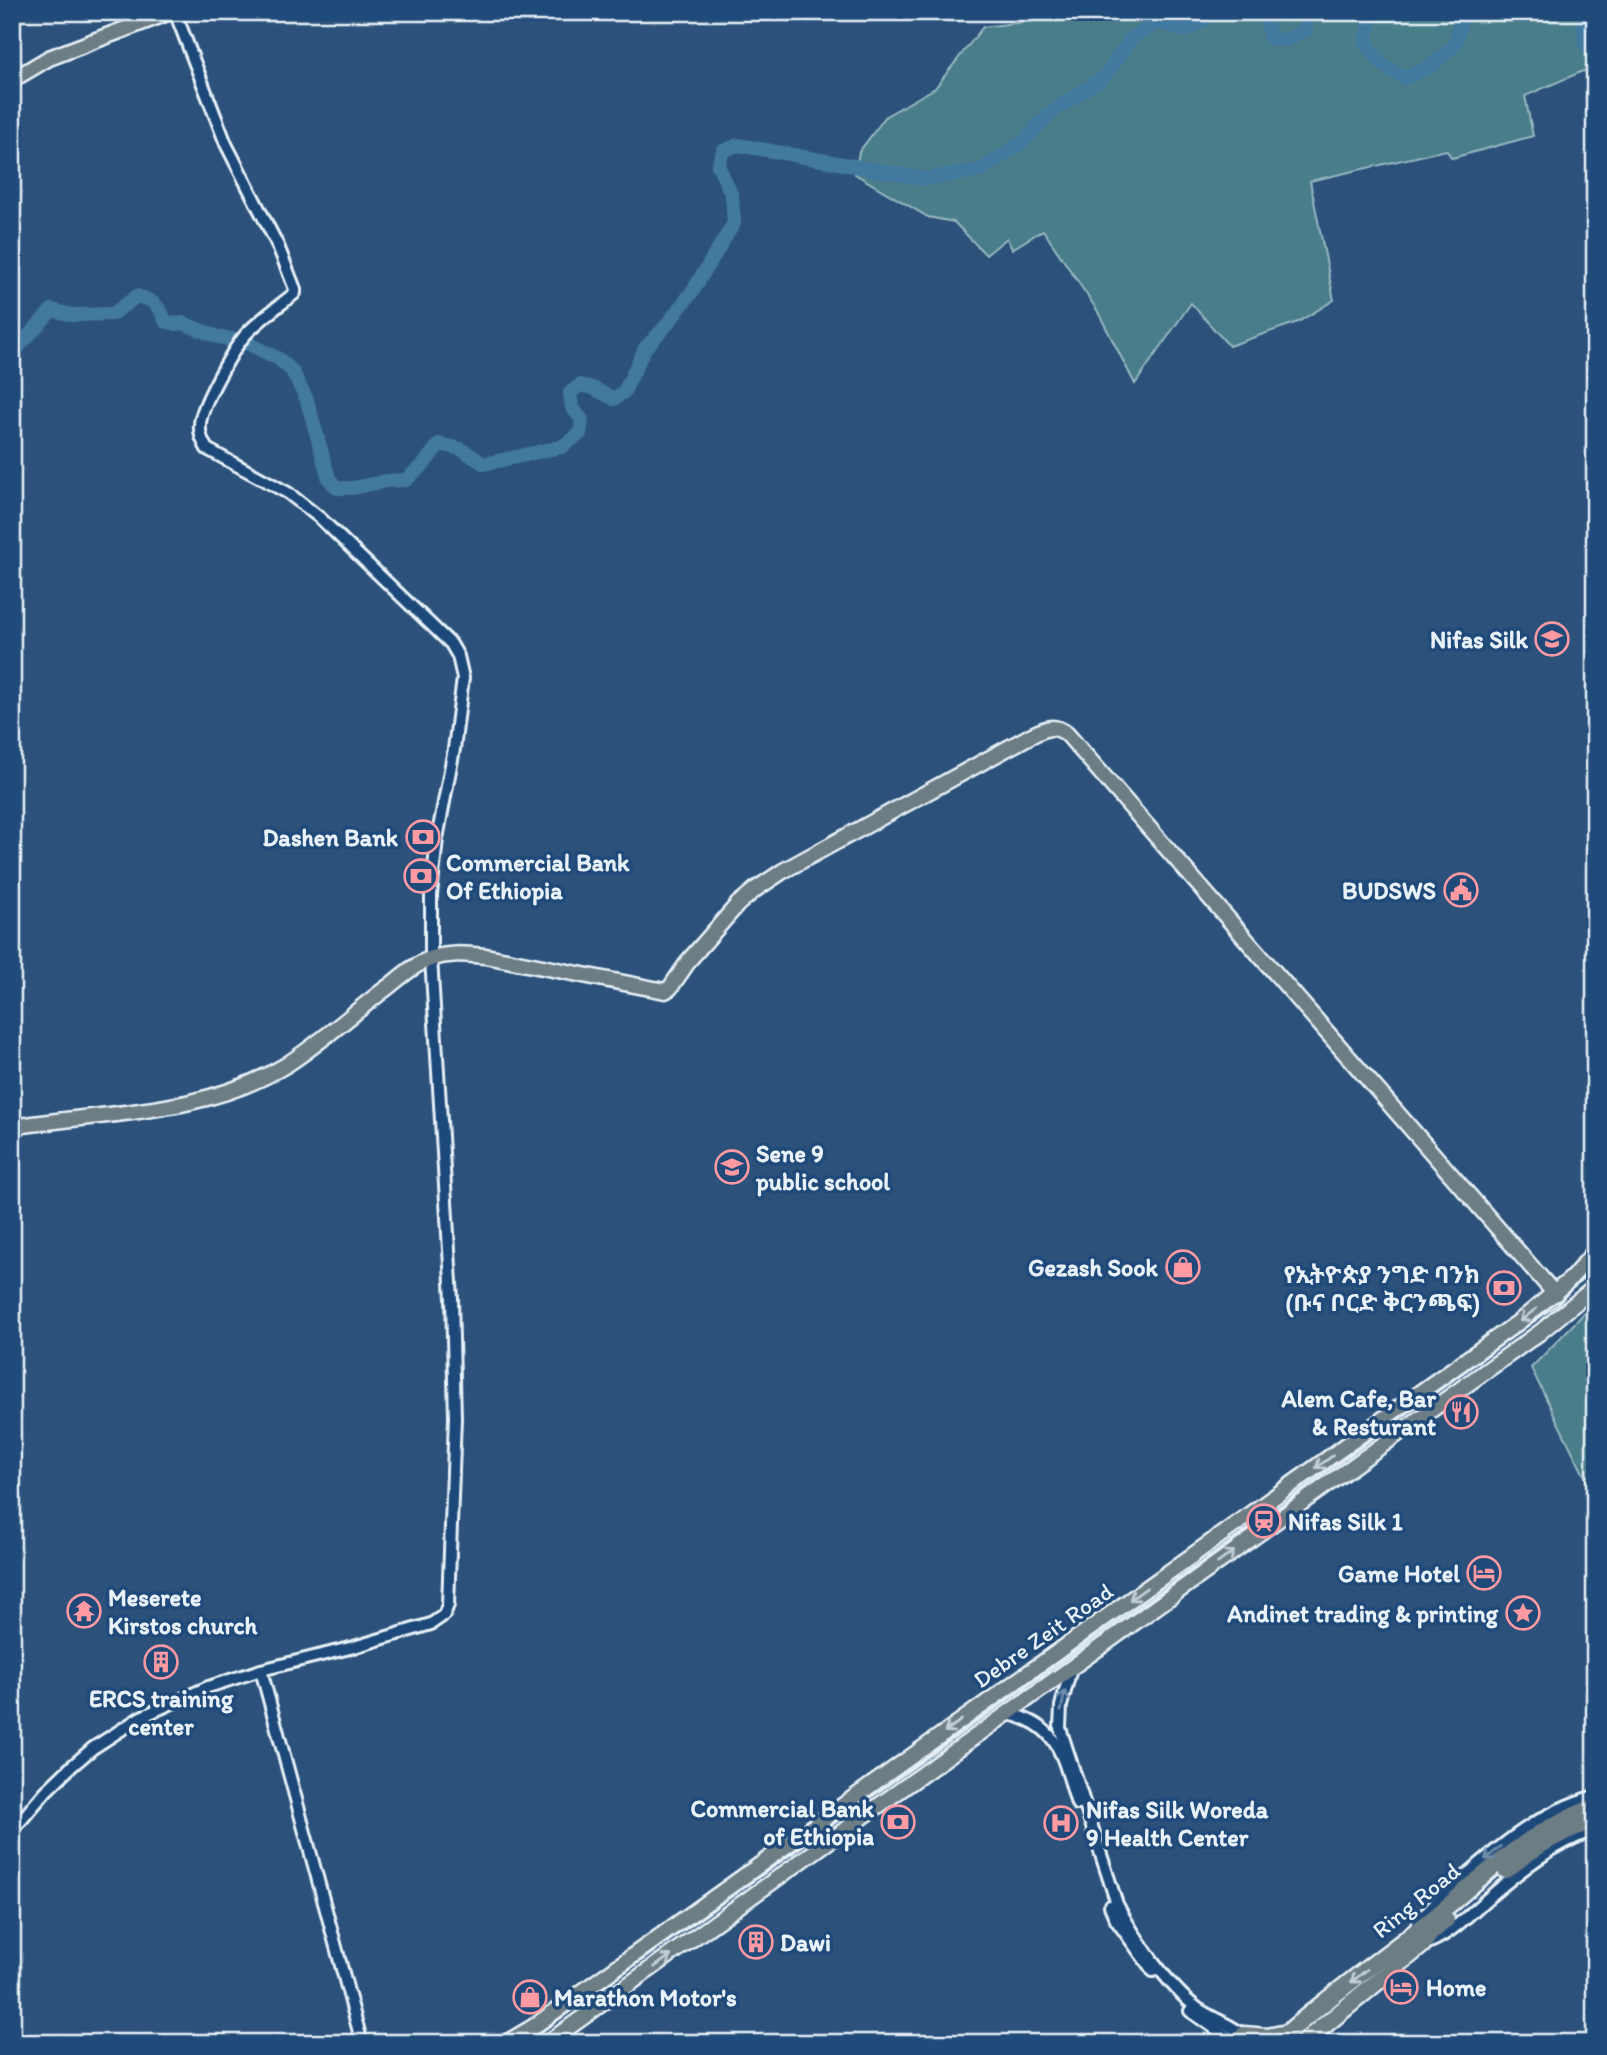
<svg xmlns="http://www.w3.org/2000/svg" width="1607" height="2055" font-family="Itim,'Noto Sans Ethiopic',sans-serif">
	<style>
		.green { fill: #497d89; stroke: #98b7c0; stroke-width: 2 }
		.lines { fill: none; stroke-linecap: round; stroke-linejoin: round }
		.river { stroke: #43799f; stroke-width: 14 }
		.minor-casing { stroke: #e8f1f8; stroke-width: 16 }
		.major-casing { stroke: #e8f1f8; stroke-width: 19 }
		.highway-casing { stroke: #e8f1f8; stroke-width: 21 }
		.minor { stroke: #1f4a7a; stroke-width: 10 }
		.major { stroke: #6d7d84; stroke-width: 14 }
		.highway { stroke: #6d7d84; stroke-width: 16 }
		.tram { stroke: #e8f1f8; stroke-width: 2 }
		.oneway { stroke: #c3ced5 }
		.oneway2 { stroke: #6f8dac }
		.labels { text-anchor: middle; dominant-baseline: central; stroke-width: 7; stroke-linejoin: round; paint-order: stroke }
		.poi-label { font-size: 24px; font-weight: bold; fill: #e8f1f8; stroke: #1f4a7a; text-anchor: end }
		.street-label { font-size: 24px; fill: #e8f1f8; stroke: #1f4a7a }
	</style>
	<rect width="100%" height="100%" fill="#2c527b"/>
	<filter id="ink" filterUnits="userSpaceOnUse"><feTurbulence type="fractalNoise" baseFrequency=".0143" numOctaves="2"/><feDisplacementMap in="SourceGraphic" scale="14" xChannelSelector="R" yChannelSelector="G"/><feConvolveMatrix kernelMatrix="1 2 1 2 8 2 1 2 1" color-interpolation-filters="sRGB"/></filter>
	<g filter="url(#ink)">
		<g class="green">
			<polygon points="1067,12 1595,12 1595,72 1583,71 1525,96 1533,136 1452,158 1446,150 1310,181 1334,300 1298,322 1229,346 1191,303 1135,384 1097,310 1043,230 1012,249 1007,238 986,255 954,222 928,217 855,174 859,152 886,116 935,88 983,27 1049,19"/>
			<polygon points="1595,1302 1595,1497 1531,1368"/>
		</g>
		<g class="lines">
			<g class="river">
				<polyline points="1266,12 1270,39 1285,40 1306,30 1305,12"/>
				<path d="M1363 12 1370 23 1366 41C1376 60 1386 69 1405 78L1429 67 1455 45 1463 12"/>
				<polyline points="1583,12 1585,45 1595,44"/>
				<path d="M12 354 52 310 72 315 113 314 137 296C153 300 160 306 165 321L176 324 183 323 218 337 243 341 279 359 292 371 307 400 329 479 337 488H353L386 481 406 480 425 463 439 444 461 449 484 464 561 447 580 434 582 420 572 407 570 393 580 385 593 388 614 399 624 392 645 348 665 327 692 292 734 223 732 196 718 165 723 151 738 145 926 179 981 170 1024 141 1050 113 1105 76 1132 37 1159 22 1185 31 1217 12"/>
				<polyline points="12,410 12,412"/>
			</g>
			<defs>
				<g id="minor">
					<path d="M1071 1669 1061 1706 1060 1728 1117 1904C1133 1936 1169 1987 1197 2008 1213 2019 1234 2026 1249 2039"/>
					<polyline points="261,1670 362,2043"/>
					<path d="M1008 1714C1060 1724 1063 1759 1077 1804"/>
					<path d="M12 1831 46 1791 72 1766 93 1748 141 1717 208 1687 261 1670 354 1647 431 1624 444 1615 448 1605 455 1418 452 1299 431 958V895L437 839 454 749 463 678 458 656 451 644 320 518 288 493 207 449C202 441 199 433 200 424 201 405 235 345 248 332 262 318 279 306 295 293V289L278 246 226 144 175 12"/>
					<polyline points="1110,1906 1116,1920 1153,1971"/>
					<path d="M1416 1927C1427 1908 1445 1894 1461 1880 1500 1845 1543 1810 1595 1796"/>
					<path d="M1422 1945C1448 1937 1466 1917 1487 1899 1520 1871 1553 1843 1595 1830"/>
					<polyline points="1190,2011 1236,2043"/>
				</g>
				<g id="major">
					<polyline points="12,80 49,58 170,12"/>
					<path d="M12 1127C105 1112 204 1115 286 1065 322 1042 354 1012 388 987 402 976 416 963 433 958 451 952 468 955 486 956L665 991 670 988 690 959 738 904 756 889 783 871 1032 735C1046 728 1054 724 1067 734L1555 1294"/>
					<polyline points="506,2043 533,2027 1520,1321 1572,1278 1595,1251"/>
					<polyline points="547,2043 1469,1383 1539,1333 1595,1287"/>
				</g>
				<g id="highway">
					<path d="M1506 1870C1533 1848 1562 1831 1595 1820"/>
					<polyline points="1244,2035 1267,2037 1287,2033"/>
					<polyline points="1234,2041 1235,2043"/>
					<path d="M1276 2043C1325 1999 1380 1960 1432 1919 1487 1874 1524 1832 1595 1807"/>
					<polyline points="1303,2043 1422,1945 1430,1934 1446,1920"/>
				</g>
			</defs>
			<use href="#minor" class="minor-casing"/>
			<use href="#major" class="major-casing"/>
			<use href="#highway" class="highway-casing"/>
			<use href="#minor" class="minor"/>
			<use href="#major" class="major"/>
			<use href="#highway" class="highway"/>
			<polyline class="tram" points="526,2043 1262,1519 1558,1304 1595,1263"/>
		</g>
		<defs><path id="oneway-shaft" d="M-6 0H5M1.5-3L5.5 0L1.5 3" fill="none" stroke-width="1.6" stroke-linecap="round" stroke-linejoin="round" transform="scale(1.75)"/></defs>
		<g class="oneway">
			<use href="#oneway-shaft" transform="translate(1528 1315) rotate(142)"/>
			<use href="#oneway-shaft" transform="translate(1324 1462) rotate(144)"/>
			<use href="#oneway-shaft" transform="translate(1226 1557) rotate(-36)"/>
			<use href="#oneway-shaft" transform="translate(1138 1594) rotate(144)"/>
			<use href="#oneway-shaft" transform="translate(953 1726) rotate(145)"/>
			<use href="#oneway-shaft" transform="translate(663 1961) rotate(-36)"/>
			<use href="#oneway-shaft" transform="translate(1359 1976) rotate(141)"/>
		</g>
		<g class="oneway2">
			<use href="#oneway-shaft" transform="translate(1063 1701) rotate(-79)"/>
			<use href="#oneway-shaft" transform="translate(1493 1853) rotate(141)"/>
		</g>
	</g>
	<defs>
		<symbol id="university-ring" viewBox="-11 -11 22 22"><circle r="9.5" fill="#1f4a7a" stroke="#ff9aa2" stroke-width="1.5"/><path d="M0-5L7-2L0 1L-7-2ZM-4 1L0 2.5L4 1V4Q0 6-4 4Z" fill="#ff9aa2"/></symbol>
		<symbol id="bank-ring" viewBox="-11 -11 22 22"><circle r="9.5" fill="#1f4a7a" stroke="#ff9aa2" stroke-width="1.5"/><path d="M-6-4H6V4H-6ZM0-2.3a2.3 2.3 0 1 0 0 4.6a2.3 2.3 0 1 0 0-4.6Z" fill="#ff9aa2"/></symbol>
		<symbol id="civic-ring" viewBox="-11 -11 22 22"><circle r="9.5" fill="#1f4a7a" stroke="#ff9aa2" stroke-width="1.5"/><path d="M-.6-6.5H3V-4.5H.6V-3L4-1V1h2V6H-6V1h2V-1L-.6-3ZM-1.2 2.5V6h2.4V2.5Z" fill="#ff9aa2"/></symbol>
		<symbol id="school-ring" viewBox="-11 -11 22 22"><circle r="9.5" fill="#1f4a7a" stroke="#ff9aa2" stroke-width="1.5"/><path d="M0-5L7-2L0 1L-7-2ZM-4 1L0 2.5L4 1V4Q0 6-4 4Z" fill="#ff9aa2"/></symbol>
		<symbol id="shop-ring" viewBox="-11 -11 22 22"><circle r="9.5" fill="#1f4a7a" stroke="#ff9aa2" stroke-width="1.5"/><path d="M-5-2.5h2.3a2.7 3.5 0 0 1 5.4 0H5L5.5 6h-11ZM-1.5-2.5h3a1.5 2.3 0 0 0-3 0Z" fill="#ff9aa2"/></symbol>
		<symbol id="restaurant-ring" viewBox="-11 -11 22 22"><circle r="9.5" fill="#1f4a7a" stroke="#ff9aa2" stroke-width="1.5"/><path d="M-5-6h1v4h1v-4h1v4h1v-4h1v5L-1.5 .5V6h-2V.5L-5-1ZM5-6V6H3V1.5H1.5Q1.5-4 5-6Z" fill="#ff9aa2"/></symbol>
		<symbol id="station-ring" viewBox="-11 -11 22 22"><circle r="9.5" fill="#1f4a7a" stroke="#ff9aa2" stroke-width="1.5"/><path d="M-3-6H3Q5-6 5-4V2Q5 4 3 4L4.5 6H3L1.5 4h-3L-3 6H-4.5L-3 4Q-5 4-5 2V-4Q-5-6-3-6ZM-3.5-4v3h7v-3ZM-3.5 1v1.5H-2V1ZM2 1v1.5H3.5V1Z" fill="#ff9aa2"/></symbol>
		<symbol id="hotel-ring" viewBox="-11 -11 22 22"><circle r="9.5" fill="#1f4a7a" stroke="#ff9aa2" stroke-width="1.5"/><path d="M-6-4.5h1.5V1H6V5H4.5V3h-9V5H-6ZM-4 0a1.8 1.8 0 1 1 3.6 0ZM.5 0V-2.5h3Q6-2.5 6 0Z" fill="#ff9aa2"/></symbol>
		<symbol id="temple-ring" viewBox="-11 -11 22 22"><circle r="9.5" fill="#1f4a7a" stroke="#ff9aa2" stroke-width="1.5"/><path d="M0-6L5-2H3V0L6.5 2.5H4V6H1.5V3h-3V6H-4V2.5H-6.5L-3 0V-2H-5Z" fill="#ff9aa2"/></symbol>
		<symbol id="sight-ring" viewBox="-11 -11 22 22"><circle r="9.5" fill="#1f4a7a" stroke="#ff9aa2" stroke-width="1.5"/><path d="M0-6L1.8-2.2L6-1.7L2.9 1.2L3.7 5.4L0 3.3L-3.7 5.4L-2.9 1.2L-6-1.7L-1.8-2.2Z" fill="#ff9aa2"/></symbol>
		<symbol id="building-ring" viewBox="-11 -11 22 22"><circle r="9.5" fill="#1f4a7a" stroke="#ff9aa2" stroke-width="1.5"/><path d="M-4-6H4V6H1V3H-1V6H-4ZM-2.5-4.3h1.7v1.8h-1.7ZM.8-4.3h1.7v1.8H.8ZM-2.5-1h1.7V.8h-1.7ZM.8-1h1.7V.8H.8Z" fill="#ff9aa2"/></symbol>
		<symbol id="hospital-ring" viewBox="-11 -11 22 22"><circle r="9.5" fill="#1f4a7a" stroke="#ff9aa2" stroke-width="1.5"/><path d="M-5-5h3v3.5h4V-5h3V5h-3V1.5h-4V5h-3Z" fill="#ff9aa2"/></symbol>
	</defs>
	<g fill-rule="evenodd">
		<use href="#university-ring" x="1533" y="620" width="38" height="38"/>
		<use href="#bank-ring" x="404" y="818" width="38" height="38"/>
		<use href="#bank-ring" x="402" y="857" width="38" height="38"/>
		<use href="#civic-ring" x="1442" y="871" width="38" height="38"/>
		<use href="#school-ring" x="713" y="1148" width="38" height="38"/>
		<use href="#shop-ring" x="1164" y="1248" width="38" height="38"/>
		<use href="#bank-ring" x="1485" y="1269" width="38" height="38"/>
		<use href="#restaurant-ring" x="1442" y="1393" width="38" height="38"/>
		<use href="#station-ring" x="1245" y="1502" width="38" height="38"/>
		<use href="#hotel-ring" x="1465" y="1554" width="38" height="38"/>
		<use href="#temple-ring" x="65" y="1592" width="38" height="38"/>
		<use href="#sight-ring" x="1504" y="1594" width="38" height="38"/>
		<use href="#building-ring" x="142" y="1643" width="38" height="38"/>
		<use href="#bank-ring" x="879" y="1803" width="38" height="38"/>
		<use href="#hospital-ring" x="1042" y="1804" width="38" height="38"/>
		<use href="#building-ring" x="737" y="1923" width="38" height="38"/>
		<use href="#hotel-ring" x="1382" y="1968" width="38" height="38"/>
		<use href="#shop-ring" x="511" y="1978" width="38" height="38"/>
	</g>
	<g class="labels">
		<g class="poi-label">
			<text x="1528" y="639">Nifas Silk</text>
			<text x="398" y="837">Dashen Bank</text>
			<text x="446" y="862" text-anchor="start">Commercial Bank<tspan x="446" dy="28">Of Ethiopia</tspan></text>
			<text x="1436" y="890">BUDSWS</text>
			<text x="756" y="1153" text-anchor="start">Sene 9<tspan x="756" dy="28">public school</tspan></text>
			<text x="1158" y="1267">Gezash Sook</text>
			<text x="1480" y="1274">የኢትዮጵያ ንግድ ባንክ<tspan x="1480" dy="28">(ቡና ቦርድ ቅርንጫፍ)</tspan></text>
			<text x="1436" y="1398">Alem Cafe, Bar<tspan x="1436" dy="28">&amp; Resturant</tspan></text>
			<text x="1288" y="1521" text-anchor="start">Nifas Silk 1</text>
			<text x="1460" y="1573">Game Hotel</text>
			<text x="108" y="1597" text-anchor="start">Meserete<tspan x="108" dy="28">Kirstos church</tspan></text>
			<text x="1498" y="1613">Andinet trading &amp; printing</text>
			<text x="161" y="1698" text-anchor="middle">ERCS training<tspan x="161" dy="28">center</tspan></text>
			<text x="874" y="1808">Commercial Bank<tspan x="874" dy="28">of Ethiopia</tspan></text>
			<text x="1086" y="1809" text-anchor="start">Nifas Silk Woreda<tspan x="1086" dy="28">9 Health Center</tspan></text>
			<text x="780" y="1942" text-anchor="start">Dawi</text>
			<text x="1426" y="1987" text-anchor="start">Home</text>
			<text x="554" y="1997" text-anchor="start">Marathon Motor's</text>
		</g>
		<g class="street-label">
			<text transform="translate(1043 1635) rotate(-35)">Debre Zeit Road</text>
			<text transform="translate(1416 1900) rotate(-39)">Ring Road</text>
		</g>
	</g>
	<rect width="1607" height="2055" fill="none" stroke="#1f4a7a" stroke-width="42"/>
	<rect x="21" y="21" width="1565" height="2013" fill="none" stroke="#e8f1f8" stroke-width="2.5" filter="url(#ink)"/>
</svg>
